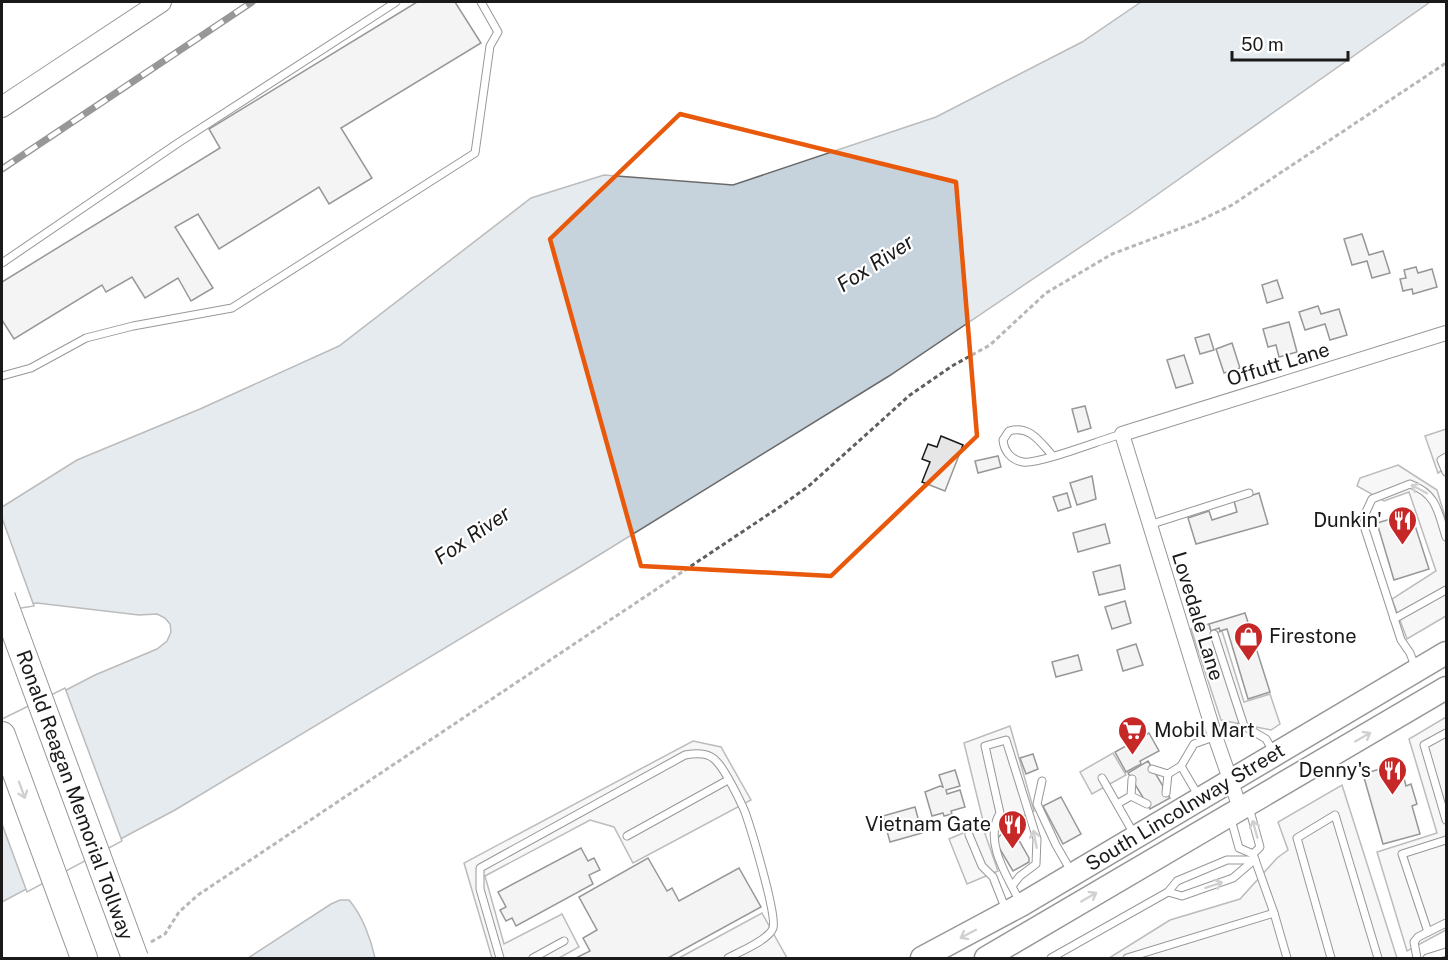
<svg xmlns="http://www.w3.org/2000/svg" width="1448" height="960" font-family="'Public Sans',sans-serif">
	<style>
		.parking { fill: #ededed; stroke: #6a6a6a; stroke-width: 1.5 }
		.water { fill: #c6d2dc; stroke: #6a6a6a; stroke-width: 1.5 }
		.pier { fill: #fff; stroke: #6a6a6a; stroke-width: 1.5 }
		.building { fill: #e6e6e6; stroke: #1a1a1a; stroke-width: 1.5 }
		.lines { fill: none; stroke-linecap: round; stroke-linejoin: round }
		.service-casing { stroke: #1a1a1a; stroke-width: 9 }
		.minor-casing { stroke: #1a1a1a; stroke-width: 16 }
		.secondary-casing { stroke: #1a1a1a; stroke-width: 22 }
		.primary-casing { stroke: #1a1a1a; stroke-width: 25 }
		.motorway-casing { stroke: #1a1a1a; stroke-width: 28 }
		.path { stroke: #5f5f5f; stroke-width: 3; stroke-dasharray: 4.5 3; stroke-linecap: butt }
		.service { stroke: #fff; stroke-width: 7 }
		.minor { stroke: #fff; stroke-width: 14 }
		.secondary { stroke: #fff; stroke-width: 20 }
		.primary { stroke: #fff; stroke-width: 22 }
		.motorway { stroke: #fff; stroke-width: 26 }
		.rail-casing { stroke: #1a1a1a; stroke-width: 7 }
		.rail { stroke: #fff; stroke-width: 4.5; stroke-dasharray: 14; stroke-linecap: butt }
		.motorway-bridge-casing { stroke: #1a1a1a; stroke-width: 28; stroke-linecap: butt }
		.motorway-bridge { stroke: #fff; stroke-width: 26 }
		.oneway { stroke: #989898 }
		.marked { fill: none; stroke: #e8590c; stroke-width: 4.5; stroke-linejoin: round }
		.labels { text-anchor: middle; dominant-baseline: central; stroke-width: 4.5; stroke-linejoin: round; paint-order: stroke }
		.street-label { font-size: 20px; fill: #1a1a1a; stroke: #fff }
		.poi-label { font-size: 20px; fill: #1a1a1a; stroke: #fff; text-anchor: end }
		.water-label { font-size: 21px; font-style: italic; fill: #1a1a1a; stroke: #fff }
	</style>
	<rect width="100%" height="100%" fill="#fff"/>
	<g class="parking">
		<polygon points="1446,429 1446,468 1438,473 1425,436"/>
		<polygon points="1398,465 1437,490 1446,520 1446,616 1407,639 1392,599 1436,571 1409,492 1384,501 1357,486 1360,478"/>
		<polygon points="1209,624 1212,634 1222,631 1244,702 1270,694 1280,724 1271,730 1221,720 1191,629"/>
		<polygon points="1446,717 1446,930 1407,951 1377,852 1437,833 1409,739"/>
		<polygon points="1010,726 1034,811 986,833 964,743"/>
		<polygon points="693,741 721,747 751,800 633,863 614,827 590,820 485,876 504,944 562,914 579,947 559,958 492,958 464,863"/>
		<polygon points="1113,753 1126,775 1092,794 1080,772"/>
		<polygon points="1342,785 1397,958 1109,958 1170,920 1240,899 1277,858 1288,850 1278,822"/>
		<polygon points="982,825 998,871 967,884 949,839"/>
		<polygon points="762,913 787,958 679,958"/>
	</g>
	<g class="water">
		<polygon points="1141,2 1430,2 1131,213 889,376 578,568 175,810 2,902 2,723 95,675 157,649 167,641 171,632 170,624 165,618 157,614 139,615 37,603 2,608 2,507 77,460 200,409 339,346 531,198 604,175 733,185 936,117 1082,42"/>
		<path d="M340 900H349C362 915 371 939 375 958H248L331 904Z"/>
	</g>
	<g class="pier">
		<polygon points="2,518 34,606 2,611"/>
		<polygon points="65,688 122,841 27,892 2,824 2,719"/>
	</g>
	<g class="building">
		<polygon points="417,2 455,2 481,43 341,128 372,178 329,204 319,187 219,249 198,214 175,227 213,288 191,301 178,278 145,298 132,277 106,292 102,285 14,339 2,320 2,282 220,148 209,129"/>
		<polygon points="1362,234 1369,255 1383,251 1390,273 1372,278 1367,261 1352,265 1344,239"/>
		<polygon points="1416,267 1418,273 1432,269 1437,287 1413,294 1412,289 1403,291 1400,279 1406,278 1404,270"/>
		<polygon points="1277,280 1283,298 1267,303 1262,285"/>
		<polygon points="1318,306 1321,314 1339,309 1347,335 1330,340 1325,324 1305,330 1299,312"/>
		<polygon points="1289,322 1297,352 1279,357 1276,345 1268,347 1263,329"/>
		<polygon points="1209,334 1214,350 1200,354 1195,338"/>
		<polygon points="1232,343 1240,368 1224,373 1216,349"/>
		<polygon points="1184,355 1193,383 1176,388 1167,360"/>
		<polygon points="1085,406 1091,428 1078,432 1072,409"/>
		<polygon points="941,436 963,445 945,491 922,482 930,462 922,459 928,444 937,447"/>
		<polygon points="998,456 1001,467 978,473 975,461"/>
		<polygon points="1092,476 1096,499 1077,505 1070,483"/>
		<polygon points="1067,493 1071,507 1058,511 1053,497"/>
		<polygon points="1259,493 1268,524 1196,544 1188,518 1209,511 1212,520 1237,512 1234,501"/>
		<polygon points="1411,513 1429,569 1394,580 1377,523"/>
		<polygon points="1105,524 1110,543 1078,552 1073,533"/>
		<polygon points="1120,565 1125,589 1099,595 1093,572"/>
		<polygon points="1125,601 1131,623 1112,629 1105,607"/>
		<polygon points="1245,613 1270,692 1248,699 1227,629 1220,631 1219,628 1211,631 1209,624"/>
		<polygon points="1136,644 1143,665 1123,671 1117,650"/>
		<polygon points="1078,655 1082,670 1056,677 1052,662"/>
		<polygon points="1149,733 1159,751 1140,761 1141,764 1126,772 1115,752"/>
		<polygon points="1033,754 1038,769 1026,774 1020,758"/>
		<polygon points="1148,761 1170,798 1150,809 1128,773"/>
		<polygon points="1400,763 1406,786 1411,784 1417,804 1412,806 1420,834 1383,844 1363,774"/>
		<polygon points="955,770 960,786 946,790 947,794 960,790 965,807 951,811 952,814 944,816 943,813 932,816 925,792 940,786 943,787 939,775"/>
		<polygon points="1061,797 1081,834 1063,844 1043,806"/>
		<polygon points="915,807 922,833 890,842 883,816"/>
		<polygon points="1005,830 1007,833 1010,831 1014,836 1016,835 1029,858 1029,862 1013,871 995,841"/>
		<polygon points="581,848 588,861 594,858 600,870 589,875 593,884 516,926 512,918 506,921 500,910 506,907 498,892"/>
		<polygon points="648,858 667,891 672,888 679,901 739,868 761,907 668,958 576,958 590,951 583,938 597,930 579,897"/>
	</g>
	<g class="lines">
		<defs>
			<g id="service">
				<polyline points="2,263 178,143 396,2"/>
				<polyline points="2,376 31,368 86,338 133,326 232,308 475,153 490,46 498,32 481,2"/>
				<path d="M1053 456C1040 442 1030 425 1009 431L1003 440C1004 451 1011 460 1023 462 1038 465 1103 439 1122 434"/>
				<polyline points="1446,457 1441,460 1446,472"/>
				<polyline points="1149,525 1249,493"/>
				<polyline points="1394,619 1446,590"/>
				<path d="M1415 666 1410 653 1401 640 1364 526 1365 514 1372 499 1410 484C1437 494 1438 512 1446 537"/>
				<polyline points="1244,726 1266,739 1273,751"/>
				<polyline points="1446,733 1424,745 1446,820"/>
				<polyline points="1181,766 1198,795"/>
				<polyline points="1152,769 1168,774 1181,766 1194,744 1244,726 1214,634"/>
				<polyline points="1102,778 1134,834"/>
				<polyline points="1042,781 1037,804 1056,845 1071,871"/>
				<polyline points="1166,793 1168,774"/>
				<polyline points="1131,796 1147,804"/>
				<polyline points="1117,804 1131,796 1132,779"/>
				<polyline points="1247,810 1250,811 1260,847 1253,854"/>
				<polyline points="1235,818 1232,823 1239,848 1253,854 1274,913 1287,958"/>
				<polyline points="969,835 982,866 993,877 1006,910"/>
				<polyline points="627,836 728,780"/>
				<polyline points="1446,840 1402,854 1428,932 1446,923"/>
				<path d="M1012 886 1020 876 1036 864 1037 839 1006 740 985 746 1000 813C983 841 1007 876 1020 902"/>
				<polyline points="1168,892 1182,896 1233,878 1254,860"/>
				<path d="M500 958 480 889V868L685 755C697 753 710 752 718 763 726 772 740 800 745 812 751 829 777 914 773 928 769 940 739 952 728 958"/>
				<polyline points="533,958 564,941"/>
				<polyline points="1051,958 1168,892 1177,881 1227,860 1255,860"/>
				<polyline points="1127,958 1274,913"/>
				<polyline points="1331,958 1297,838 1335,815 1378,958"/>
				<polyline points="1417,958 1414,942 1418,937 1428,932"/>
				<polyline points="1427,958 1446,952"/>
			</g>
			<polyline id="minor" points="1240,808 1215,736 1122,434 1446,333"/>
			<polyline id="secondary" points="2,107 161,2"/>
			<g id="primary">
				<polyline points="922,958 1021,905 1446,653"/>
				<polyline points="986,958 1446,688"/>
			</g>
			<polyline id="motorway" points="2,735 84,958"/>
		</defs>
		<use href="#service" class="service-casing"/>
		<use href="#minor" class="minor-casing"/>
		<use href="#secondary" class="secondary-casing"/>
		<use href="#primary" class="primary-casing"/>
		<use href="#motorway" class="motorway-casing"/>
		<polyline class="path" points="151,942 165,934 179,912 198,895 781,506 810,485 910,395 952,366 990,345 1046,293 1112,254 1197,222 1232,205 1446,63"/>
		<use href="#service" class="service"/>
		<use href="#minor" class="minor"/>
		<use href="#secondary" class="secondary"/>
		<use href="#primary" class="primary"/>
		<use href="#motorway" class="motorway"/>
		<defs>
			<polyline id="rail" points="2,169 252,2"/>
		</defs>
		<use href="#rail" class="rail-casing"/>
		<use href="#rail" class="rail"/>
		<defs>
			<polyline id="motorway-bridge" points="2,597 135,958"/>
		</defs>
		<use href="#motorway-bridge" class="motorway-bridge-casing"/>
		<use href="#motorway-bridge" class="motorway-bridge"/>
	</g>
	<defs><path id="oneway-shaft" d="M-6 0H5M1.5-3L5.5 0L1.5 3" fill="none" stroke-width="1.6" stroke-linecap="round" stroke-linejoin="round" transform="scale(1.5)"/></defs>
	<g class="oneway">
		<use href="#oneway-shaft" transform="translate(1419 489) rotate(-152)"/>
		<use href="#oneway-shaft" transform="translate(1363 737) rotate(-30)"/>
		<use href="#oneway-shaft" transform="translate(22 790) rotate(70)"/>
		<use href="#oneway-shaft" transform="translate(1255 829) rotate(-105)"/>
		<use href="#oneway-shaft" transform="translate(1035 839) rotate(-101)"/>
		<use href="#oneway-shaft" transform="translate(1214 885) rotate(-19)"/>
		<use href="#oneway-shaft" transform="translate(1089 897) rotate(-30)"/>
		<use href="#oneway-shaft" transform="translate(968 934) rotate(152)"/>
	</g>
	<path d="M0 0H1448V960H0ZM680 114 956 182 977 436 831 576 641 566 550 239Z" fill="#fff" fill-opacity=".55" fill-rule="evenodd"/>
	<path class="marked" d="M680 114 956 182 977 436 831 576 641 566 550 239Z"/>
	<defs>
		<symbol id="restaurant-pin" viewBox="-11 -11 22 30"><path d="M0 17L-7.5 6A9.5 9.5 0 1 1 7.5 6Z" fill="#c62828" stroke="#fff"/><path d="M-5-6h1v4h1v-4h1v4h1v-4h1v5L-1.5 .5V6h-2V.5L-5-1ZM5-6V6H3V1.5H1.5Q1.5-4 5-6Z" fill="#fff"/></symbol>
		<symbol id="shop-pin" viewBox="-11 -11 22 30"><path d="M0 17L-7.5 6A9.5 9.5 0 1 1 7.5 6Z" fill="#c62828" stroke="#fff"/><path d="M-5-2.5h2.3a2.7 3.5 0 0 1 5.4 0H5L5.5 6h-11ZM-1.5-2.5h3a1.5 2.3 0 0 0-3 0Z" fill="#fff"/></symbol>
		<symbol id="supermarket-pin" viewBox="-11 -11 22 30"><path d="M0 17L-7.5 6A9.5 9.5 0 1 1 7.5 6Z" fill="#c62828" stroke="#fff"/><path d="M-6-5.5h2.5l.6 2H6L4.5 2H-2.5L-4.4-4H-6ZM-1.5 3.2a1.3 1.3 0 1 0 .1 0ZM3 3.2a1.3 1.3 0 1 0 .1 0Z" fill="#fff"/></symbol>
	</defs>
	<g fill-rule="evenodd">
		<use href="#restaurant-pin" x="1386" y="504" width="33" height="45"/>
		<use href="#shop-pin" x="1232" y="620" width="33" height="45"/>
		<use href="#supermarket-pin" x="1116" y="714" width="33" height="45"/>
		<use href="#restaurant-pin" x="1376" y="754" width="33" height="45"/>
		<use href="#restaurant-pin" x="996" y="808" width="33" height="45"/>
	</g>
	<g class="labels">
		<g class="street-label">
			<text transform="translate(1278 364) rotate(-17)">Offutt Lane</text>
			<text transform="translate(1198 616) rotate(73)">Lovedale Lane</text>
			<text transform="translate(75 795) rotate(70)">Ronald Reagan Memorial Tollway</text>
			<text transform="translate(1185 807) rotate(-31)">South Lincolnway Street</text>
		</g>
		<g class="poi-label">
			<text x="1382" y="520">Dunkin'</text>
			<text x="1269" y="636" text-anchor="start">Firestone</text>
			<text x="1154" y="730" text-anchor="start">Mobil Mart</text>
			<text x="1371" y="770">Denny's</text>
			<text x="991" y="824">Vietnam Gate</text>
		</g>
		<g class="water-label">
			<text transform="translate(875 263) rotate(-33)">Fox River</text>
			<text transform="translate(472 535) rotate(-34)">Fox River</text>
		</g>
	</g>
	<rect width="1448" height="960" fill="none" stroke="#1a1a1a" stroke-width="6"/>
	<path d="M1232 51v9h116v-9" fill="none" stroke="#1a1a1a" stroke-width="3"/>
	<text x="1241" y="51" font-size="18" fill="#1a1a1a" stroke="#ffffff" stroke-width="4.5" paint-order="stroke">50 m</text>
</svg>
